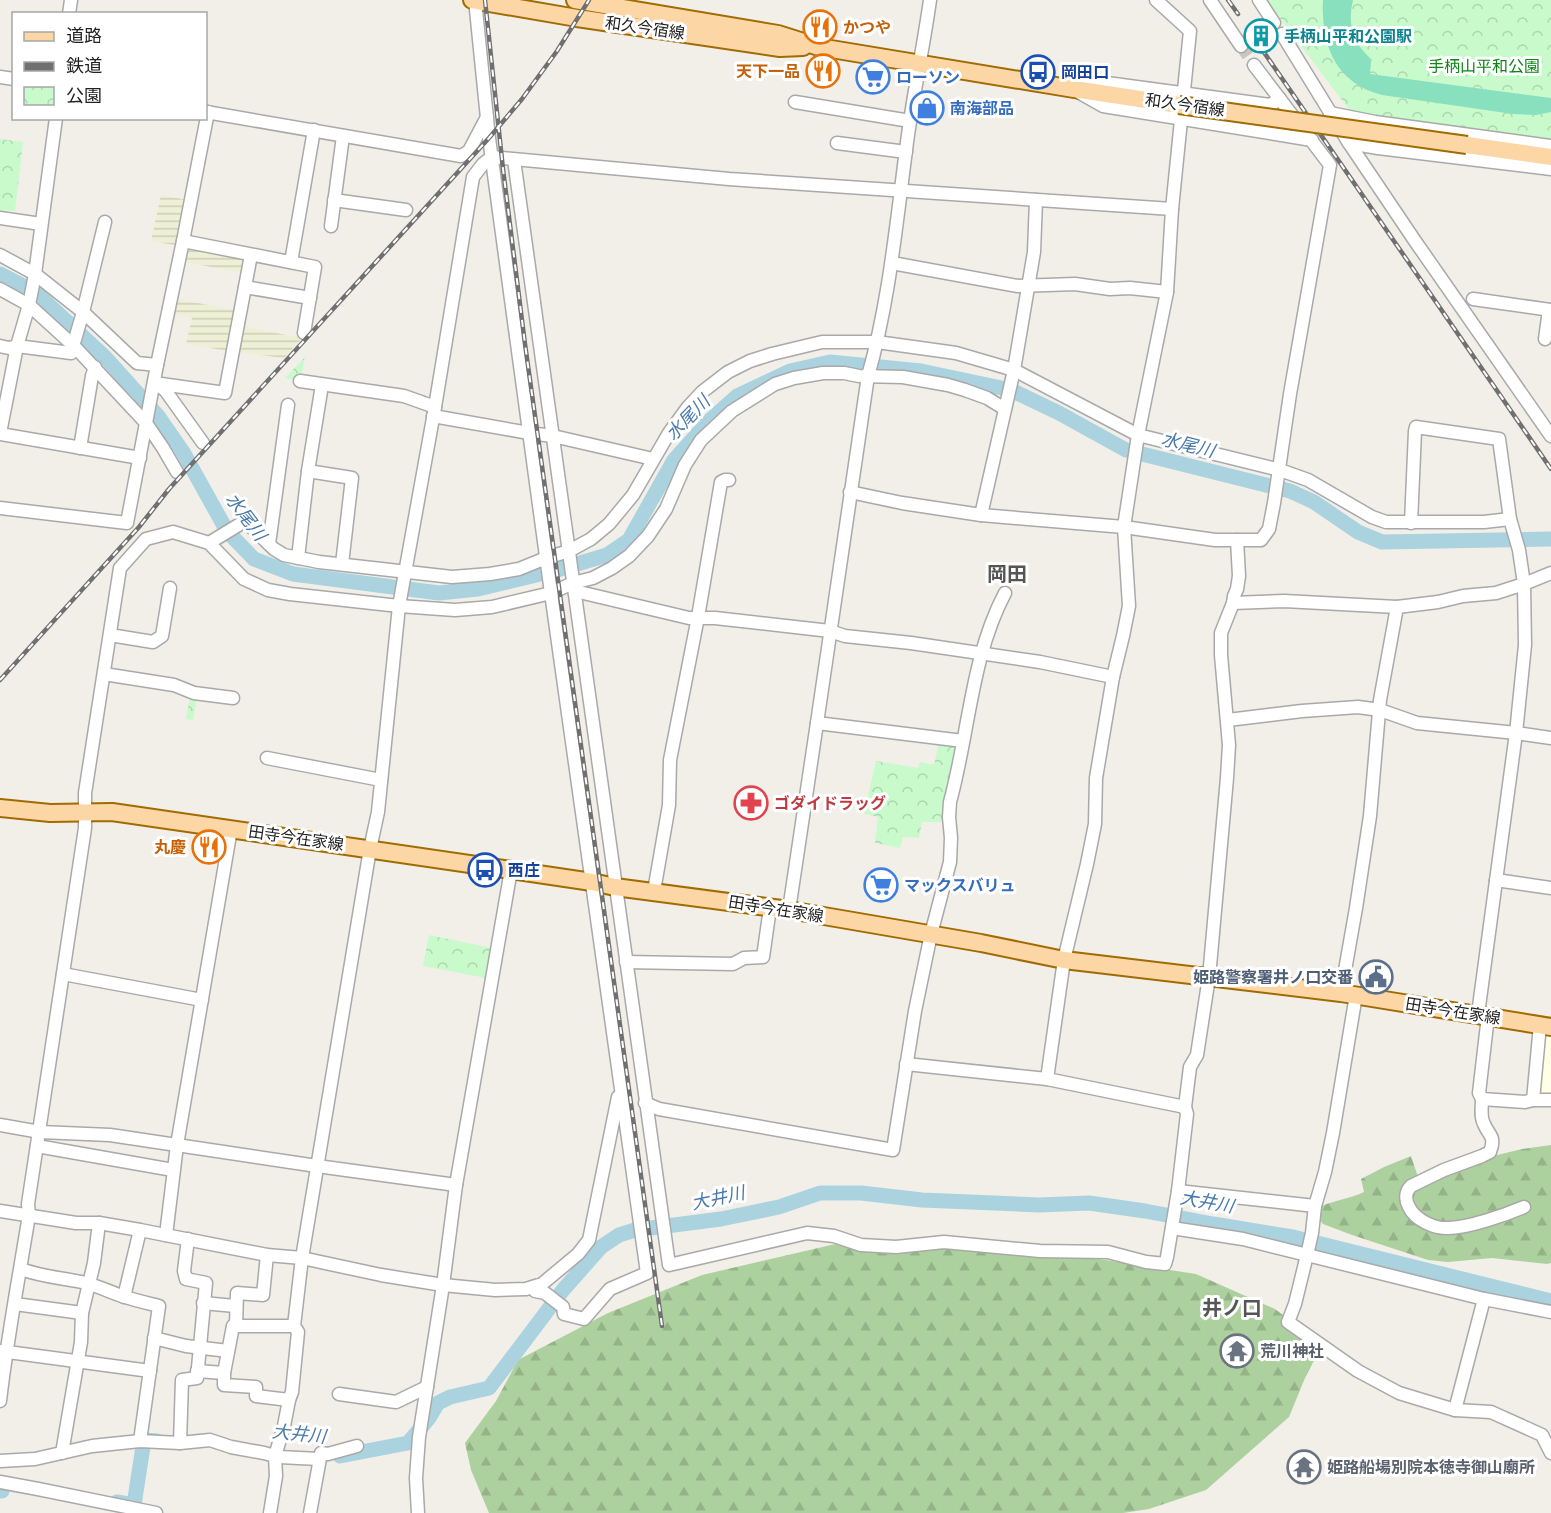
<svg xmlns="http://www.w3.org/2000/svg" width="1551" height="1513" font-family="Montserrat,'Noto Sans JP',sans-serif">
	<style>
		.education { fill: #ffffe5 }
		.farmland { fill: url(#farmland-rules) }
		.forest { fill: url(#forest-firs) }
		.park { fill: url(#park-crowns) }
		.pitch { fill: #88e0be }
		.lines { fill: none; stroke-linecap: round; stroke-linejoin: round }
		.river { stroke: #aad3df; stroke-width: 15 }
		.minor-tunnel { stroke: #c8c6c1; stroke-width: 12; stroke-dasharray: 12 6; stroke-linecap: butt }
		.minor-casing { stroke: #a9a9a9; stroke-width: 15 }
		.major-casing { stroke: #a06b00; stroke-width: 20 }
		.minor { stroke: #fff; stroke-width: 12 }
		.major { stroke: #fcd6a4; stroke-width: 16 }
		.rail-casing { stroke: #707070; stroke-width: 4.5 }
		.rail { stroke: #fff; stroke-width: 2; stroke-dasharray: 7; stroke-linecap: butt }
		.major-bridge-casing { stroke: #a06b00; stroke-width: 20; stroke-linecap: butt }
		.major-bridge { stroke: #fcd6a4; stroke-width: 16 }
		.labels { text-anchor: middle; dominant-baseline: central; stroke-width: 6; stroke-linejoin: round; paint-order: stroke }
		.food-label { font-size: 16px; font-weight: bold; fill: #c56008; stroke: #fff; text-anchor: end }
		.street-label { font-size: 16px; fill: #222; stroke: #fff }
		.culture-label { font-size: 16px; font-weight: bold; fill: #0d838f; stroke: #fff; text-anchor: start }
		.park-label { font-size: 16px; fill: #0c8416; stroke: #fff }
		.transit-label { font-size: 16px; font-weight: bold; fill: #164399; stroke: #fff; text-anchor: start }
		.shop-label { font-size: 16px; font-weight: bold; fill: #366cbe; stroke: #fff; text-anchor: start }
		.health-label { font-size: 16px; font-weight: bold; fill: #be3a42; stroke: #fff; text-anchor: start }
		.service-label { font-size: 16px; font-weight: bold; fill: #4e5e75; stroke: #fff; text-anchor: end }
		.worship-label { font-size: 16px; font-weight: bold; fill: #5b616d; stroke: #fff; text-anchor: start }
		.water-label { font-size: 18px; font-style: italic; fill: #4a7aab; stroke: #fff }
		.quarter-label { font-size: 20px; font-weight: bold; fill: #555; stroke: #fff }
	</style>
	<defs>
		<pattern id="farmland-rules" width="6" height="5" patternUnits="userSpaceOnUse" patternTransform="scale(1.5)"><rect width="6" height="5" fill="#eef0d5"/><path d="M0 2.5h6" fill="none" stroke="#ccceb7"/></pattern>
		<pattern id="forest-firs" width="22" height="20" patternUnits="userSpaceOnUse" patternTransform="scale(1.5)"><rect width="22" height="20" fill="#add19e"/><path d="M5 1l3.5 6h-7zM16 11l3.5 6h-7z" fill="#95b388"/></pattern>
		<pattern id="park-crowns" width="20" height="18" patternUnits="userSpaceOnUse" patternTransform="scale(1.5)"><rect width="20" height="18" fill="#c8facc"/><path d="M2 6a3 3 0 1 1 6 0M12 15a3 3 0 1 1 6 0" fill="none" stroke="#acd6af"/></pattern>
	</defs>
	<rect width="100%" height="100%" fill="#f2efe9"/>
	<polygon class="education" points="1543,1031 1551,1032 1551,1096 1541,1097 1538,1092"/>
	<g class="farmland">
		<polygon points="161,195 187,200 179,246 151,241"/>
		<polygon points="187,247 244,256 247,261 244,273 184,262"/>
		<polygon points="176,299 235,310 228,351 186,344 192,318 173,314"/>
		<polygon points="240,326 302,338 284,358 235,352"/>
	</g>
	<g class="forest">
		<path d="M1551 1145V1263L1547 1264 1492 1258 1448 1262 1428 1260 1352 1235 1323 1224 1319 1219 1317 1208C1331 1201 1349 1199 1364 1192L1361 1179 1384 1167 1411 1156 1420 1183 1477 1160 1522 1149Z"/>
		<polygon points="975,1240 1196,1274 1275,1309 1322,1345 1305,1378 1289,1417 1206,1490 1149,1509 1123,1513 489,1513 471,1470 465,1443 496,1401 518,1360 608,1313 702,1275 844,1242"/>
	</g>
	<g class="park">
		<polygon points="1266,0 1551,0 1551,141 1358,115 1351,112"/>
		<polygon points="0,139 23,142 15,211 0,210"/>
		<polygon points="305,357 300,381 285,378"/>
		<polygon points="190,696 197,697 193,720 186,719"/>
		<polygon points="939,743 951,745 957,753 946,822 922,822 919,838 903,837 900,848 875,843 878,817 864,814 876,761 918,768 920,762 934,765"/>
		<polygon points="429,935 492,948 486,978 423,966"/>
	</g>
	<path class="pitch" d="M1323 0H1353C1347 25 1353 43 1372 60L1371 61 1370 74 1551 98V112L1536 115 1513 114 1382 95C1335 83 1321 45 1323 0Z"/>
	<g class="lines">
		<g class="river">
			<polyline points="0,274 35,292 105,357 158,416 183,452 227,531 254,559 293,574 439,593 478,589 557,570 607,555 629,540 674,460 709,421 737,396 790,371 830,362 921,371 1011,390 1059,413 1126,450 1290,491 1314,502 1358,532 1382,542 1551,539"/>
			<polyline points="340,1456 408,1443 429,1418 438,1403 450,1397 489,1388 563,1290 601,1247 619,1235 635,1230 721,1219 779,1207 820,1193 861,1193 922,1200 1039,1205 1089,1203 1145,1211 1213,1224 1293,1237 1551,1301"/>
			<polyline points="0,1491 2,1491"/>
			<polyline points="117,1502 134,1505 144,1440 157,1441"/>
		</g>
		<polyline class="minor-tunnel" points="1241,46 1254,65"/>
		<defs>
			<g id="minor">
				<polyline points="475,0 489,138 551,593 647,1273 610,1289 584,1319 564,1314 563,1307 545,1293 535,1291 533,1287"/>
				<polyline points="1210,0 1241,46"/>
				<polyline points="1259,0 1274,23"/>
				<polyline points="69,14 71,0"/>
				<polyline points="1282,34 1349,143 1415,241 1551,436"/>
				<polyline points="0,77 14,79"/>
				<polyline points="1075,89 1092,81 1270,105 1280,99"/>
				<polyline points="1080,93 1103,106 1312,140"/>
				<polyline points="795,102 910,121"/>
				<polyline points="206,112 461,156 469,151 487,117"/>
				<polyline points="1330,113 1375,122 1551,146"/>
				<polyline points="837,143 906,152"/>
				<polyline points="1349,143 1378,148 1551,169"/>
				<polyline points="514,160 669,1265 807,1233 834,1236 861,1245 896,1247 944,1242 1040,1251 1108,1252 1146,1262 1165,1264 1167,1257 1178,1191 1187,1114 1185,1107 1190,1067 1197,1055 1209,977 1227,778 1229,745 1221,655 1221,633 1233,603 1234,596 1237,589 1239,576 1237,540"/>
				<polyline points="334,200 406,210"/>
				<polyline points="0,218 41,224"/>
				<polyline points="331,226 343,136"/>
				<polyline points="183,241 315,267 304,333"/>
				<polyline points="0,255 35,274 83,312 137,363 157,365"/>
				<polyline points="291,262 314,130"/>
				<polyline points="892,263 1018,286 1075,284 1110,289 1130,288 1167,292"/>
				<polyline points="245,287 310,298"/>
				<polyline points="0,289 29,305 74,346 146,423 163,448 177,472"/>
				<polyline points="1473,299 1551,310"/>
				<polyline points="1545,339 1549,310"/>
				<polyline points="0,346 9,348 17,346 71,353 83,312 105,222"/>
				<polyline points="300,381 404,396 435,407"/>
				<polyline points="154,383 225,393 251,255"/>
				<polyline points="155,383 165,390 203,443"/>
				<polyline points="433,416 529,433 553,436 653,459"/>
				<polyline points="0,433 17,346 29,305 35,274 56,118"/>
				<polyline points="0,434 140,458"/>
				<polyline points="80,448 92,376 95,367"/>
				<polyline points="308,471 352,478 342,564"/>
				<polyline points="850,492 902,503 981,515 1124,527 1215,540 1261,540 1269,529 1274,503 1290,394 1330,165 1254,65"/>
				<polyline points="0,508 127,523 157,365 183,241 208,112"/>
				<polyline points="981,515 1014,370 1034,252 1036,200"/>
				<polyline points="1411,523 1415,431 1416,427 1499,439 1510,519 1519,550 1524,584 1525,645 1516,733 1478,1014"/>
				<polyline points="209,543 245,521 274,549 284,555 319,562 452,577 490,574 519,569 546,558 569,551 591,539 609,524 633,495 669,433 688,407 702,392 728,372 750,361 772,354 822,342 877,342 956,353 1014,370 1138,435 1280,470 1308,480 1372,517 1386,522 1484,522 1510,519"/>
				<polyline points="269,544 288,405"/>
				<polyline points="298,558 308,471 322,385"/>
				<polyline points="575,591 689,618 715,618 830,631 845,636 911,643 1040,662 1113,677"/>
				<polyline points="1233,603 1284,601 1397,607 1438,602 1463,596 1496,593 1524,584 1551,573"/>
				<polyline points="110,635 153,642 162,636 170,588"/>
				<polyline points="104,674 174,685 194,693 233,698"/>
				<polyline points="1228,720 1302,711 1358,707 1380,710 1417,723 1516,733 1551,738"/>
				<polyline points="817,723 963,741"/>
				<polyline points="267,758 381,780"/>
				<polyline points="1496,880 1551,888"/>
				<polyline points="654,891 669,805 670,760 698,617 721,482 725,480 729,480"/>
				<path d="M789 910 817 723 868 376C889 302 896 226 906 150 912 100 923 50 930 0"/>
				<polyline points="626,962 733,964 744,958 763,957 770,908"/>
				<polyline points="63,974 202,1000"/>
				<polyline points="1341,993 1356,908 1370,816 1380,700 1397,607"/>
				<polyline points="1356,995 1333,1133 1325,1172 1315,1206 1312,1233 1307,1255 1295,1304 1288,1322 1358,1371 1399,1393 1455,1410 1491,1412 1542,1435 1551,1453"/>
				<polyline points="1488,1016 1479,1093 1482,1099 1525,1102 1533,1100 1540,1025"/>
				<polyline points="906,1064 1047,1079 1185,1107"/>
				<polyline points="1047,1079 1064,960 1087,864 1095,824 1096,778 1113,677 1123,636 1129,606 1124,527 1138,435 1167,292 1172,209 1190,31 1156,0"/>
				<path d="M1482 1099C1482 1107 1480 1117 1484 1124 1489 1136 1496 1136 1490 1152L1482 1156 1444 1170 1411 1186C1405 1192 1405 1200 1409 1207 1415 1220 1435 1229 1448 1228 1468 1228 1505 1215 1524 1207"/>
				<polyline points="1533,1100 1551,1100"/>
				<path d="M645 1103 659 1109 893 1150 915 1011 931 934 950 862 951 838 949 817 950 802C969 733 971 657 1005 593"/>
				<polyline points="0,1125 40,1132 110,1135 317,1166 456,1185"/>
				<polyline points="37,1146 173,1170"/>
				<polyline points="1178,1191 1315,1206"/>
				<polyline points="0,1211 76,1223 99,1223 140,1230 267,1255 302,1258 381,1275 443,1285 495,1290 526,1289 542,1284 578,1254 589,1240 618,1097"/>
				<polyline points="1172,1228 1243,1239 1484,1299 1551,1312"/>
				<polyline points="166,1235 177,1145 231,829"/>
				<path d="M21 1269C42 1277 64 1278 86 1283 98 1286 110 1292 122 1296 134 1300 147 1303 159 1306L140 1441"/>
				<polyline points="124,1297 140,1230"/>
				<polyline points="203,1303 235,1306"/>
				<polyline points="15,1304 82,1313"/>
				<polyline points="236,1326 237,1293 263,1295 267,1255"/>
				<polyline points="154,1338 186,1346 228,1351"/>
				<polyline points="0,1351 150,1371"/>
				<polyline points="197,1371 224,1373"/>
				<polyline points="339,1394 396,1402 427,1387"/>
				<polyline points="289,1400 256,1396 256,1387 224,1385 224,1373 233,1326 294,1326"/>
				<path d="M0 1401C7 1339 19 1277 29 1215L28 1204 85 828V793L120 568 146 539 173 532 209 543 244 579 268 590 290 594 399 606 455 610 492 607 551 593 573 583 593 578 612 568 629 556 648 536 666 509 685 465 701 440 732 411 775 384 794 378 823 373H844L859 376 903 377 948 385 965 390 987 398 1005 409"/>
				<polyline points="1455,1410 1484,1299"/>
				<polyline points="180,1443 182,1380 197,1378 206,1283 186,1279 184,1271 188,1239"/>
				<polyline points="62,1453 81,1342 82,1313 94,1263 99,1223"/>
				<polyline points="0,1461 35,1459 92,1446 140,1441 180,1443 210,1440 231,1447 264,1453 279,1457 319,1459"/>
				<polyline points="0,1482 38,1489 156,1513"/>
				<polyline points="270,1513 276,1476 275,1456 284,1426 289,1400 292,1392 298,1332 294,1326 302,1258 370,849 378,812 399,606 435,407 473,177 483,164 492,157 729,179 1172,209"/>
				<polyline points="310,1513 321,1453 328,1454 357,1446"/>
				<polyline points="418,1513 416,1478 419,1437 443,1285 456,1185 511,870"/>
			</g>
			<g id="major">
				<polyline points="472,0 577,18 780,48 803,47"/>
				<polyline points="575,0 778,34 819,47 1074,89 1179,105"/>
				<polyline points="1467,145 1551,157"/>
				<polyline points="0,808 50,813 112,812 511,870 592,882 615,887 789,910 981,943 1064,960 1341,993 1551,1027"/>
			</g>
		</defs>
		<use href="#minor" class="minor-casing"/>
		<use href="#major" class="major-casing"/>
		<use href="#minor" class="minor"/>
		<use href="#major" class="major"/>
		<defs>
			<g id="rail">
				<polyline points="485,0 503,169 525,344 662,1326"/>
				<polyline points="1228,0 1238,14"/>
				<polyline points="1261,48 1551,469"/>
				<polyline points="0,680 139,527 169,489 489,138 522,99 557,51 589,0"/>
			</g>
		</defs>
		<use href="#rail" class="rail-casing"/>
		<use href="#rail" class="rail"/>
		<defs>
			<polyline id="major-bridge" points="1179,105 1467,145"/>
		</defs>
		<use href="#major-bridge" class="major-bridge-casing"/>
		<use href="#major-bridge" class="major-bridge"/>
	</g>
	<defs>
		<symbol id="restaurant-ring" viewBox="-11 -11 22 22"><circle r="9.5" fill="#fff" stroke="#e8710a" stroke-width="1.5"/><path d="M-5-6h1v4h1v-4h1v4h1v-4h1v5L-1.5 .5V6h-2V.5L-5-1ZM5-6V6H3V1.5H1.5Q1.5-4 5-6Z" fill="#e8710a"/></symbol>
		<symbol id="building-ring" viewBox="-11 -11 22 22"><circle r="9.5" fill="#fff" stroke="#0f9aa8" stroke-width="1.5"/><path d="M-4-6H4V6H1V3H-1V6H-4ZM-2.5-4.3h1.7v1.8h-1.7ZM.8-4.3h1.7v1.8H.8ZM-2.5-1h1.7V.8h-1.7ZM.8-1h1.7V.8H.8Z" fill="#0f9aa8"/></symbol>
		<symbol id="bus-ring" viewBox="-11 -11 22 22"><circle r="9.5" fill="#fff" stroke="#1a4fb4" stroke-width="1.5"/><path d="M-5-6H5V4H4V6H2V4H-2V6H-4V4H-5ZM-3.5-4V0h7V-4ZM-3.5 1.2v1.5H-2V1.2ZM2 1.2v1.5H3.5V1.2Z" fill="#1a4fb4"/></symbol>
		<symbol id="supermarket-ring" viewBox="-11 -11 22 22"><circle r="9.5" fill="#fff" stroke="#3f7fe0" stroke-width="1.5"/><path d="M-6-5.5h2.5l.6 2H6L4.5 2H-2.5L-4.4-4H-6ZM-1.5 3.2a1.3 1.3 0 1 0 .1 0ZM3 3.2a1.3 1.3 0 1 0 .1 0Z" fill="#3f7fe0"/></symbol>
		<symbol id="shop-ring" viewBox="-11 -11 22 22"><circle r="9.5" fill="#fff" stroke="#3f7fe0" stroke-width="1.5"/><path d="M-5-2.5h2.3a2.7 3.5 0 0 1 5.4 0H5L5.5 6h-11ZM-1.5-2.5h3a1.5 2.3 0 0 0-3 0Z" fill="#3f7fe0"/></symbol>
		<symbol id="pharmacy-ring" viewBox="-11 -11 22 22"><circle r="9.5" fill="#fff" stroke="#e0444e" stroke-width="1.5"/><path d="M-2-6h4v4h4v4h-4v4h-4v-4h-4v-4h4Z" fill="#e0444e"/></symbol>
		<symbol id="civic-ring" viewBox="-11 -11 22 22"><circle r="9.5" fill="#fff" stroke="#5c6f8a" stroke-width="1.5"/><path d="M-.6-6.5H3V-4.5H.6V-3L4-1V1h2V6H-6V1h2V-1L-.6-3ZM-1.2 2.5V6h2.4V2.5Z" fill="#5c6f8a"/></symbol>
		<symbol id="temple-ring" viewBox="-11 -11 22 22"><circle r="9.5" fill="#fff" stroke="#6b7280" stroke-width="1.5"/><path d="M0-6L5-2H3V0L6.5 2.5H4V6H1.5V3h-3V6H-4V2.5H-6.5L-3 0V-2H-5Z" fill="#6b7280"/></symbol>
	</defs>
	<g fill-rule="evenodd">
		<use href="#restaurant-ring" x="801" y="8" width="38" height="38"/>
		<use href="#building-ring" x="1242" y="17" width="38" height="38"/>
		<use href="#restaurant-ring" x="804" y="52" width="38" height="38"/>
		<use href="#bus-ring" x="1019" y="53" width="38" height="38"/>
		<use href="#supermarket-ring" x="854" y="58" width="38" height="38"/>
		<use href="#shop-ring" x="908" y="89" width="38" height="38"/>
		<use href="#pharmacy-ring" x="732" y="784" width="38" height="38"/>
		<use href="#restaurant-ring" x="190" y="828" width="38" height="38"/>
		<use href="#bus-ring" x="466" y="851" width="38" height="38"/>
		<use href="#supermarket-ring" x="862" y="866" width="38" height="38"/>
		<use href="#civic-ring" x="1357" y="958" width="38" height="38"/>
		<use href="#temple-ring" x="1218" y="1332" width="38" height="38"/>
		<use href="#temple-ring" x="1285" y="1448" width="38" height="38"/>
	</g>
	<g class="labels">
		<g class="food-label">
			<text x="843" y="27" text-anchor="start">かつや</text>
			<text x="800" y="71">天下一品</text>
			<text x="186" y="847">丸慶</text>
		</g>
		<g class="street-label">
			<text transform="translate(645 28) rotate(8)">和久今宿線</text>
			<text transform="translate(1185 105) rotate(8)">和久今宿線</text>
			<text transform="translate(296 838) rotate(8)">田寺今在家線</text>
			<text transform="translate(776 909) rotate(9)">田寺今在家線</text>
			<text transform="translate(1453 1011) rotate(9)">田寺今在家線</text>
		</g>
		<g class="culture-label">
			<text x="1284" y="36">手柄山平和公園駅</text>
		</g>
		<g class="park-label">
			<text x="1484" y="66">手柄山平和公園</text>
		</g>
		<g class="transit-label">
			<text x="1061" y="72">岡田口</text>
			<text x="508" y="870">西庄</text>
		</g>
		<g class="shop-label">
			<text x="896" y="77">ローソン</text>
			<text x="950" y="108">南海部品</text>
			<text x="904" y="885">マックスバリュ</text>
		</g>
		<g class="health-label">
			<text x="774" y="803">ゴダイドラッグ</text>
		</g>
		<g class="service-label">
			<text x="1353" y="977">姫路警察署井ノ口交番</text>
		</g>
		<g class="worship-label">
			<text x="1260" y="1351">荒川神社</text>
			<text x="1327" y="1467">姫路船場別院本徳寺御山廟所</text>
		</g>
		<g class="water-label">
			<text transform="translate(688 418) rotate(-46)">水尾川</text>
			<text transform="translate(1188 445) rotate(14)">水尾川</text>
			<text transform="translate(246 517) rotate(53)">水尾川</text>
			<text transform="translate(718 1198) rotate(-12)">大井川</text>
			<text transform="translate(1207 1202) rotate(10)">大井川</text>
			<text transform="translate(299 1434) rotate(6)">大井川</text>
		</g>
		<g class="quarter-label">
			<text x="1007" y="574">岡田</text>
			<text x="1232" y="1308">井ノ口</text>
		</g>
	</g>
	<rect x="12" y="12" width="195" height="108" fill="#ffffff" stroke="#a7a7a7" stroke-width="1.5"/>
	<rect x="24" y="32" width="30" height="9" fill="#fcd6a4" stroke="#a7a7a7" stroke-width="1.5"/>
	<text x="66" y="42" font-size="18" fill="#222222">道路</text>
	<rect x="24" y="62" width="30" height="9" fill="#707070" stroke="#a7a7a7" stroke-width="1.5"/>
	<text x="66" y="72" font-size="18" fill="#222222">鉄道</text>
	<rect x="24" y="87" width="30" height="18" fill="url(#park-crowns)" stroke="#a7a7a7" stroke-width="1.5"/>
	<text x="66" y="102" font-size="18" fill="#222222">公園</text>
</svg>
